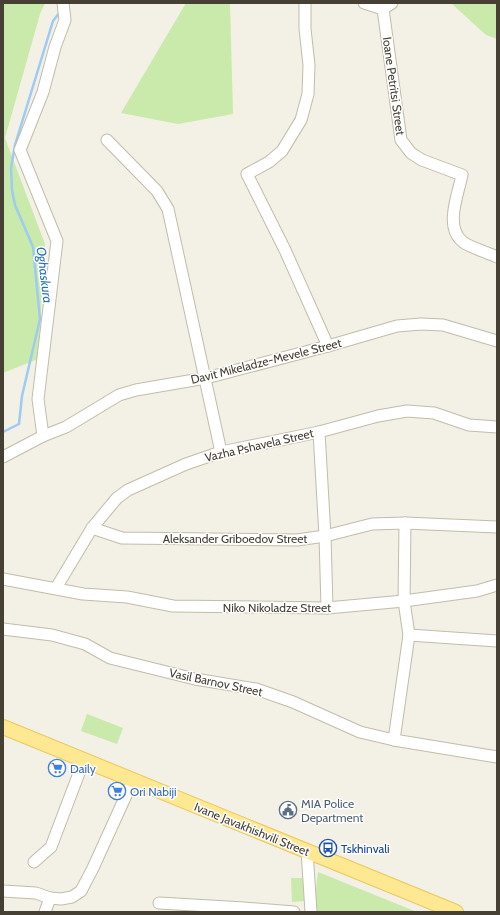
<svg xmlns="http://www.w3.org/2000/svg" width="500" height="915" font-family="Cabin,sans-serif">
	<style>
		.green { fill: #c9eaab }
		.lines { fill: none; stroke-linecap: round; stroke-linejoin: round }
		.stream { stroke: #9dcbf4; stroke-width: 2.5 }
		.minor-casing { stroke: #c2bcaa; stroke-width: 13 }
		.major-casing { stroke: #eac95c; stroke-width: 16 }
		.minor { stroke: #fff; stroke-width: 11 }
		.major { stroke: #ffe892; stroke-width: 14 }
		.labels { text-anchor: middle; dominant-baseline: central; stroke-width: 3; stroke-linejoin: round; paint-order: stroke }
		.street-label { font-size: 12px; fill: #464034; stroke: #fff }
		.shop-label { font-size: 12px; fill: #366cbe; stroke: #fff; text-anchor: start }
		.service-label { font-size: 12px; fill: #4e5e75; stroke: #fff; text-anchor: start }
		.transit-label { font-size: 12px; fill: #164399; stroke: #fff; text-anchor: start }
		.water-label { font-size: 13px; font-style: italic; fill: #2871b8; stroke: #fff }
	</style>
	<rect width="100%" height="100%" fill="#f3f0e5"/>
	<g class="green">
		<polygon points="3,3 45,3 40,14 5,138 45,244 38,359 3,373"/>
		<polygon points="186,3 230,3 233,114 178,124 121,113"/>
		<polygon points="451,3 497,3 497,39 486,35"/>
		<polygon points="87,714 123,728 117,744 81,731"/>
		<polygon points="318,872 417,912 316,912 316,888"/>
		<polygon points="291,878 303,878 304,901 292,902"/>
	</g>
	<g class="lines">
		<polyline class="stream" points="3,432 19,424 22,396 40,319 33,247 15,205 12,190 11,168 15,145 53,21 60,12"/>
		<defs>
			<g id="minor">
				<polyline points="305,3 305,29 309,65 308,94 301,120 282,151 269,162 247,174 285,250 328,346"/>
				<polyline points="364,3 383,9"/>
				<path d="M383 9 401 140 411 153 422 160 462 175C458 195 444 227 463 242 469 247 489 253 497 257"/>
				<polyline points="383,9 392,3"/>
				<polyline points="107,140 157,191 168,209 221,452"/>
				<polyline points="319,432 325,536 327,608"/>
				<polyline points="43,436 38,399 57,241 20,150 43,92 55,47 65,20 63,3"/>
				<polyline points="3,457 43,436 66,427 119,395 136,390 206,378 328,346 397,326 421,324 443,325 497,341"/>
				<polyline points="92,528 122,538 297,540 325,536 372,524 405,523 497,527"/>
				<polyline points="3,579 83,594 127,597 173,606 327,608 404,601 477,591 497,585"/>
				<polyline points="56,588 92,528 117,498 128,490 186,464 221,452 319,432 378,416 407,411 434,413 469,425 497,427"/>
				<polyline points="3,629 52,635 85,644 110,658 195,679 256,689 293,702 360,732 394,740 497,757"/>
				<polyline points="409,635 497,641"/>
				<polyline points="394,740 409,635 404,601 405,523"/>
				<polyline points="307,851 311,912"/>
				<polyline points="34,862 51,847 84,760"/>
				<polyline points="3,891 36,893 50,898"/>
				<polyline points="159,903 244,908 294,912"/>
				<polyline points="45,912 50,898 61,899 72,897 81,891 93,868 133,780"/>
			</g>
			<polyline id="major" points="3,727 456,912"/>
		</defs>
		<use href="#minor" class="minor-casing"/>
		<use href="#major" class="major-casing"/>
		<use href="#minor" class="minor"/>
		<use href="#major" class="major"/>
	</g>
	<defs>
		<symbol id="supermarket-ring" viewBox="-11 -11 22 22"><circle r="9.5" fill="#fff" stroke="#3f7fe0" stroke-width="1.5"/><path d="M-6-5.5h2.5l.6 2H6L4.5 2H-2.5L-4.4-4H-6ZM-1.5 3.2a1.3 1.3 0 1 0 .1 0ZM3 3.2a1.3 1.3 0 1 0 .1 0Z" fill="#3f7fe0"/></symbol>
		<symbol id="civic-ring" viewBox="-11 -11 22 22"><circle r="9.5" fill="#fff" stroke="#5c6f8a" stroke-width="1.5"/><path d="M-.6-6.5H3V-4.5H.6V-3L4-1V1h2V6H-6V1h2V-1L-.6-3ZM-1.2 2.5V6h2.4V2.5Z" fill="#5c6f8a"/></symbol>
		<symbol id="bus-ring" viewBox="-11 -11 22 22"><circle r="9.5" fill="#fff" stroke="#1a4fb4" stroke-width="1.5"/><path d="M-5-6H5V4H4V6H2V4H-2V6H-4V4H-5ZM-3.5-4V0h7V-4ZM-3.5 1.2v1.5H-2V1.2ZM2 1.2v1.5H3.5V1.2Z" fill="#1a4fb4"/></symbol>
	</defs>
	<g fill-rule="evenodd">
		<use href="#supermarket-ring" x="47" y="758" width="20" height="20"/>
		<use href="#supermarket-ring" x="107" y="781" width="20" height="20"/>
		<use href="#civic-ring" x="278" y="800" width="20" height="20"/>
		<use href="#bus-ring" x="318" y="838" width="20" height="20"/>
	</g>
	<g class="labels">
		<g class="street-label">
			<text transform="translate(394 86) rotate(82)">Ioane Petritsi Street</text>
			<text transform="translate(266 361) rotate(-14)">Davit Mikeladze-Mevele Street</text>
			<text transform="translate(259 445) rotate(-13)">Vazha Pshavela Street</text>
			<text x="235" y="538">Aleksander Griboedov Street</text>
			<text x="277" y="607">Niko Nikoladze Street</text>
			<text transform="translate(216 682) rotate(12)">Vasil Barnov Street</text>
			<text transform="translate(252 829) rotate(22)">Ivane Javakhishvili Street</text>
		</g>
		<g class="shop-label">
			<text x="70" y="768">Daily</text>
			<text x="130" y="791">Ori Nabiji</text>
		</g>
		<g class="service-label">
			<text x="301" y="803">MIA Police<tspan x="301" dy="14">Department</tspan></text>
		</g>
		<g class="transit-label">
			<text x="341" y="848">Tskhinvali</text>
		</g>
		<g class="water-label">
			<text transform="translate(45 275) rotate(83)">Oghaskura</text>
		</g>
	</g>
	<rect width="500" height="915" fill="none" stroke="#464034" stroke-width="8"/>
</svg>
